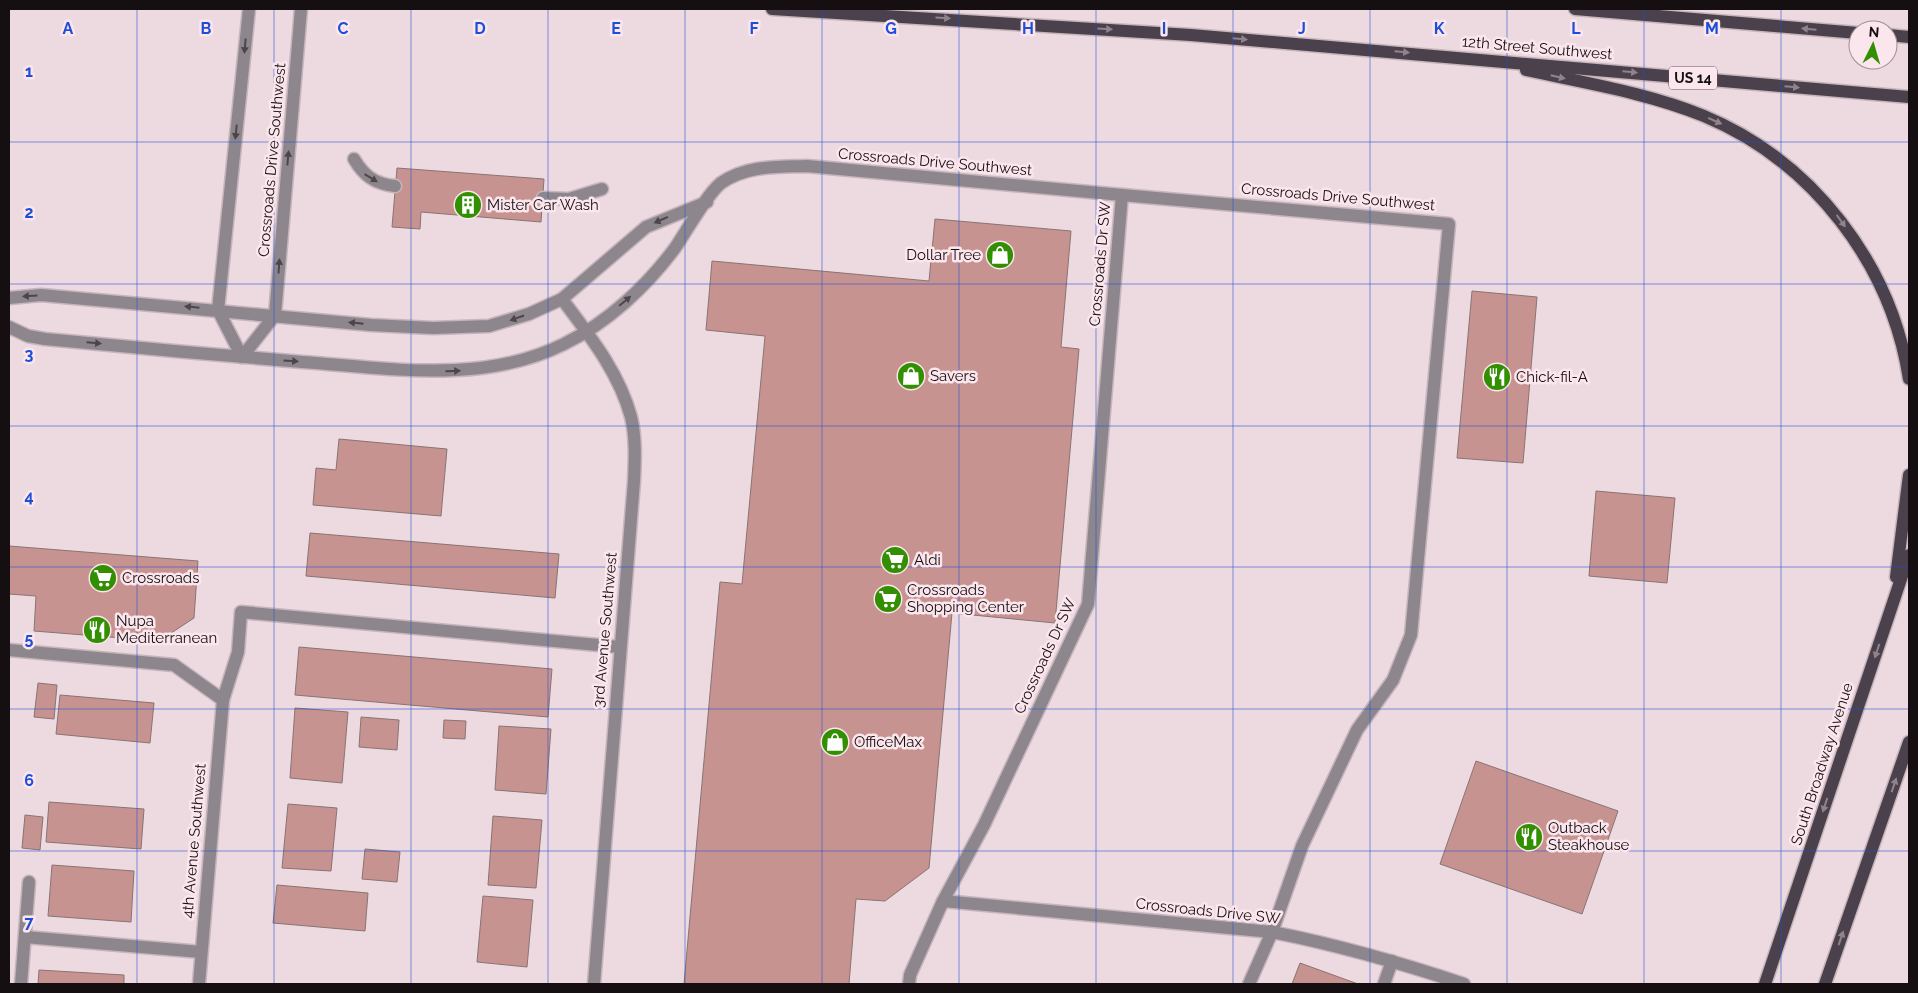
<svg xmlns="http://www.w3.org/2000/svg" width="1918" height="993" font-family="Raleway,sans-serif">
	<style>
		.building { fill: #c79390; stroke: #887473 }
		.lines { fill: none; stroke-linecap: round; stroke-linejoin: round }
		.lane-casing { stroke: #c6b5bb; stroke-width: 15 }
		.street-casing { stroke: #c6b5bb; stroke-width: 15 }
		.primary-casing { stroke: #c6b5bb; stroke-width: 15 }
		.lane { stroke: #8d878d; stroke-width: 12 }
		.street { stroke: #8d878d; stroke-width: 12 }
		.primary { stroke: #4b414c; stroke-width: 12 }
		.oneway { fill: #91838c }
		.oneway2 { fill: #4c4549 }
		.grid { fill: none; stroke: #1d4ed8; stroke-width: 1; stroke-opacity: 0.55 }
		.labels { text-anchor: middle; dominant-baseline: central; stroke-width: 5; stroke-linejoin: round; paint-order: stroke }
		.shield { fill: #fbe6ed; stroke: #5b5054; stroke-width: 1 }
		.shield-label { font-size: 14px; font-weight: bold; fill: #160f12 }
		.street-label { font-size: 15px; fill: #160f12; stroke: #fbe6ed }
		.poi-label { font-size: 15px; fill: #160f12; stroke: #fbe6ed; text-anchor: start }
		.grid-label { font-size: 16px; text-anchor: middle; font-weight: bold; fill: #1d4ed8; stroke: #fbe6ed; stroke-width: 5; stroke-linejoin: round; paint-order: stroke }
	</style>
	<rect width="100%" height="100%" fill="#edd9e0"/>
	<g class="building">
		<polygon points="397,168 544,179 541,222 421,212 420,229 392,227"/>
		<polygon points="935,219 1071,231 1061,347 1079,349 1055,623 952,613 929,868 885,901 856,899 849,984 684,984 720,582 742,584 765,336 706,330 712,261 929,281"/>
		<polygon points="1472,291 1537,297 1523,463 1457,458"/>
		<polygon points="339,439 447,449 441,516 313,505 316,468 336,470"/>
		<polygon points="1596,491 1675,498 1667,583 1589,576"/>
		<polygon points="310,533 559,554 555,598 306,576"/>
		<polygon points="9,546 198,561 194,618 159,641 34,631 36,596 9,594"/>
		<polygon points="299,647 552,669 548,717 295,695"/>
		<polygon points="38,683 57,685 54,719 34,717"/>
		<polygon points="60,695 154,703 150,743 56,734"/>
		<polygon points="295,708 348,712 342,783 290,778"/>
		<polygon points="361,717 399,720 397,750 359,747"/>
		<polygon points="444,720 466,721 465,739 443,738"/>
		<polygon points="499,726 551,729 546,794 495,790"/>
		<polygon points="1476,761 1618,811 1582,914 1440,864"/>
		<polygon points="49,802 144,809 141,849 46,842"/>
		<polygon points="288,804 337,808 331,871 282,868"/>
		<polygon points="25,815 43,817 40,850 22,848"/>
		<polygon points="493,816 542,820 536,888 488,885"/>
		<polygon points="365,849 400,852 397,882 362,879"/>
		<polygon points="52,865 134,871 131,922 48,916"/>
		<polygon points="277,885 368,893 365,931 273,923"/>
		<polygon points="483,896 533,900 527,967 477,962"/>
		<polygon points="1300,963 1358,984 1292,984"/>
		<polygon points="39,970 124,975 124,984 38,984"/>
	</g>
	<g class="lines">
		<defs>
			<g id="lane">
				<path d="M354 159C364 176 375 184 395 186"/>
				<polyline points="1122,195 1449,224 1411,635 1393,680 1357,730 1302,846 1272,932 1249,984"/>
				<polyline points="543,198 569,199 602,189"/>
				<polyline points="9,650 174,665 223,700 238,652 241,612 620,647"/>
				<polyline points="25,937 201,952"/>
				<polyline points="21,984 29,882"/>
				<polyline points="1384,984 1392,961"/>
			</g>
			<g id="street">
				<polyline points="9,298 41,295 371,325 433,328 489,326 529,314 562,299 646,227 707,202"/>
				<path d="M562 299C589 335 619 372 631 417 636 437 635 460 634 481L594 984"/>
				<path d="M9 327 28 336 45 339C131 347 216 355 302 362 389 368 482 385 564 344 607 323 646 287 675 248 686 232 707 194 721 183 747 165 777 167 807 166L1122 195 1088 604 984 825 943 901 910 975 909 984"/>
				<polyline points="242,357 275,315 301,9"/>
				<polyline points="242,357 218,310 249,9"/>
				<path d="M943 901 1272 932C1338 945 1401 963 1464 984"/>
				<polyline points="199,984 223,700"/>
			</g>
			<g id="primary">
				<polyline points="772,9 1191,35 1909,97"/>
				<polyline points="1575,9 1858,33"/>
				<polyline points="1888,35 1909,37"/>
				<path d="M1526 70C1585 83 1648 93 1704 116 1812 161 1891 263 1909 379"/>
				<polyline points="1896,577 1909,475"/>
				<polyline points="1765,984 1909,555"/>
				<polyline points="1825,984 1909,742"/>
			</g>
		</defs>
		<use href="#lane" class="lane-casing"/>
		<use href="#street" class="street-casing"/>
		<use href="#primary" class="primary-casing"/>
		<use href="#lane" class="lane"/>
		<use href="#street" class="street"/>
		<use href="#primary" class="primary"/>
	</g>
	<defs><path id="oneway-solid" d="M-6-.8H1V-3.2L6.5 0L1 3.2V.8H-6Z" transform="scale(1.25)"/></defs>
	<g class="oneway">
		<use href="#oneway-solid" transform="translate(943 18) rotate(3)"/>
		<use href="#oneway-solid" transform="translate(1105 29) rotate(4)"/>
		<use href="#oneway-solid" transform="translate(1809 29) rotate(-175)"/>
		<use href="#oneway-solid" transform="translate(1240 39) rotate(5)"/>
		<use href="#oneway-solid" transform="translate(1402 52) rotate(5)"/>
		<use href="#oneway-solid" transform="translate(1630 72) rotate(5)"/>
		<use href="#oneway-solid" transform="translate(1558 77) rotate(13)"/>
		<use href="#oneway-solid" transform="translate(1792 87) rotate(5)"/>
		<use href="#oneway-solid" transform="translate(1715 121) rotate(24)"/>
		<use href="#oneway-solid" transform="translate(1841 221) rotate(54)"/>
		<use href="#oneway-solid" transform="translate(1877 651) rotate(108)"/>
		<use href="#oneway-solid" transform="translate(1894 785) rotate(-71)"/>
		<use href="#oneway-solid" transform="translate(1825 805) rotate(108)"/>
		<use href="#oneway-solid" transform="translate(1841 938) rotate(-71)"/>
	</g>
	<g class="oneway2">
		<use href="#oneway-solid" transform="translate(245 46) rotate(95)"/>
		<use href="#oneway-solid" transform="translate(236 132) rotate(96)"/>
		<use href="#oneway-solid" transform="translate(288 158) rotate(-85)"/>
		<use href="#oneway-solid" transform="translate(371 178) rotate(31)"/>
		<use href="#oneway-solid" transform="translate(661 220) rotate(156)"/>
		<use href="#oneway-solid" transform="translate(279 266) rotate(-86)"/>
		<use href="#oneway-solid" transform="translate(30 296) rotate(177)"/>
		<use href="#oneway-solid" transform="translate(625 301) rotate(-40)"/>
		<use href="#oneway-solid" transform="translate(192 307) rotate(-174)"/>
		<use href="#oneway-solid" transform="translate(517 318) rotate(161)"/>
		<use href="#oneway-solid" transform="translate(356 323) rotate(-174)"/>
		<use href="#oneway-solid" transform="translate(94 343) rotate(5)"/>
		<use href="#oneway-solid" transform="translate(291 361) rotate(4)"/>
		<use href="#oneway-solid" transform="translate(453 371) rotate(-1)"/>
	</g>
	<path class="grid" d="M137 9V984M274 9V984M411 9V984M548 9V984M685 9V984M822 9V984M959 9V984M1096 9V984M1233 9V984M1370 9V984M1507 9V984M1644 9V984M1781 9V984M9 142H1909M9 284H1909M9 426H1909M9 567H1909M9 709H1909M9 851H1909"/>
	<defs>
		<symbol id="building-disc" viewBox="-11 -11 22 22"><circle r="9.5" fill="#328f02" stroke="#fbe6ed"/><path d="M-4-6H4V6H1V3H-1V6H-4ZM-2.5-4.3h1.7v1.8h-1.7ZM.8-4.3h1.7v1.8H.8ZM-2.5-1h1.7V.8h-1.7ZM.8-1h1.7V.8H.8Z" fill="#fff"/></symbol>
		<symbol id="shop-disc" viewBox="-11 -11 22 22"><circle r="9.5" fill="#328f02" stroke="#fbe6ed"/><path d="M-5-2.5h2.3a2.7 3.5 0 0 1 5.4 0H5L5.5 6h-11ZM-1.5-2.5h3a1.5 2.3 0 0 0-3 0Z" fill="#fff"/></symbol>
		<symbol id="restaurant-disc" viewBox="-11 -11 22 22"><circle r="9.5" fill="#328f02" stroke="#fbe6ed"/><path d="M-5-6h1v4h1v-4h1v4h1v-4h1v5L-1.5 .5V6h-2V.5L-5-1ZM5-6V6H3V1.5H1.5Q1.5-4 5-6Z" fill="#fff"/></symbol>
		<symbol id="supermarket-disc" viewBox="-11 -11 22 22"><circle r="9.5" fill="#328f02" stroke="#fbe6ed"/><path d="M-6-5.5h2.5l.6 2H6L4.5 2H-2.5L-4.4-4H-6ZM-1.5 3.2a1.3 1.3 0 1 0 .1 0ZM3 3.2a1.3 1.3 0 1 0 .1 0Z" fill="#fff"/></symbol>
	</defs>
	<g fill-rule="evenodd">
		<use href="#building-disc" x="452" y="189" width="32" height="32"/>
		<use href="#shop-disc" x="984" y="239" width="32" height="32"/>
		<use href="#shop-disc" x="895" y="360" width="32" height="32"/>
		<use href="#restaurant-disc" x="1481" y="361" width="32" height="32"/>
		<use href="#supermarket-disc" x="879" y="544" width="32" height="32"/>
		<use href="#supermarket-disc" x="87" y="562" width="32" height="32"/>
		<use href="#supermarket-disc" x="872" y="583" width="32" height="32"/>
		<use href="#restaurant-disc" x="81" y="614" width="32" height="32"/>
		<use href="#shop-disc" x="819" y="726" width="32" height="32"/>
		<use href="#restaurant-disc" x="1513" y="821" width="32" height="32"/>
	</g>
	<g class="labels">
		<rect class="shield" x="1669" y="66.5" width="48" height="23" rx="4"/>
		<g class="shield-label">
			<text x="1693" y="78">US 14</text>
		</g>
		<g class="street-label">
			<text transform="translate(1537 48) rotate(5)">12th Street Southwest</text>
			<text transform="translate(272 160) rotate(-85)">Crossroads Drive Southwest</text>
			<text transform="translate(935 162) rotate(5)">Crossroads Drive Southwest</text>
			<text transform="translate(1338 197) rotate(5)">Crossroads Drive Southwest</text>
			<text transform="translate(1100 264) rotate(-85)">Crossroads Dr SW</text>
			<text transform="translate(605 630) rotate(-85)">3rd Avenue Southwest</text>
			<text transform="translate(1045 656) rotate(-65)">Crossroads Dr SW</text>
			<text transform="translate(1822 764) rotate(-72)">South Broadway Avenue</text>
			<text transform="translate(194 841) rotate(-85)">4th Avenue Southwest</text>
			<text transform="translate(1208 911) rotate(6)">Crossroads Drive SW</text>
		</g>
		<g class="poi-label">
			<text x="487" y="205">Mister Car Wash</text>
			<text x="981" y="255" text-anchor="end">Dollar Tree</text>
			<text x="930" y="376">Savers</text>
			<text x="1516" y="377">Chick-fil-A</text>
			<text x="914" y="560">Aldi</text>
			<text x="122" y="578">Crossroads</text>
			<text x="907" y="590">Crossroads<tspan x="907" dy="17">Shopping Center</tspan></text>
			<text x="116" y="621">Nupa<tspan x="116" dy="17">Mediterranean</tspan></text>
			<text x="854" y="742">OfficeMax</text>
			<text x="1548" y="828">Outback<tspan x="1548" dy="17">Steakhouse</tspan></text>
		</g>
	</g>
	<g class="grid-label">
		<text x="68" y="34">A</text>
		<text x="206" y="34">B</text>
		<text x="343" y="34">C</text>
		<text x="480" y="34">D</text>
		<text x="616" y="34">E</text>
		<text x="754" y="34">F</text>
		<text x="891" y="34">G</text>
		<text x="1028" y="34">H</text>
		<text x="1164" y="34">I</text>
		<text x="1302" y="34">J</text>
		<text x="1439" y="34">K</text>
		<text x="1576" y="34">L</text>
		<text x="1712" y="34">M</text>
		<text x="29" y="77">1</text>
		<text x="29" y="218">2</text>
		<text x="29" y="360">3</text>
		<text x="29" y="502">4</text>
		<text x="29" y="644">5</text>
		<text x="29" y="786">6</text>
		<text x="29" y="928">7</text>
	</g>
	<rect width="1918" height="993" fill="none" stroke="#160f12" stroke-width="20"/>
	<g transform="translate(1873 45) rotate(5)"><circle r="24" fill="#fbe6ed" stroke="#9f9095"/>
	<path d="M0-4L9 19L0 12L-9 19Z" fill="#328f02"/>
	<text y="-8" font-size="14" font-weight="bold" text-anchor="middle" fill="#160f12">N</text>
	</g>
</svg>
